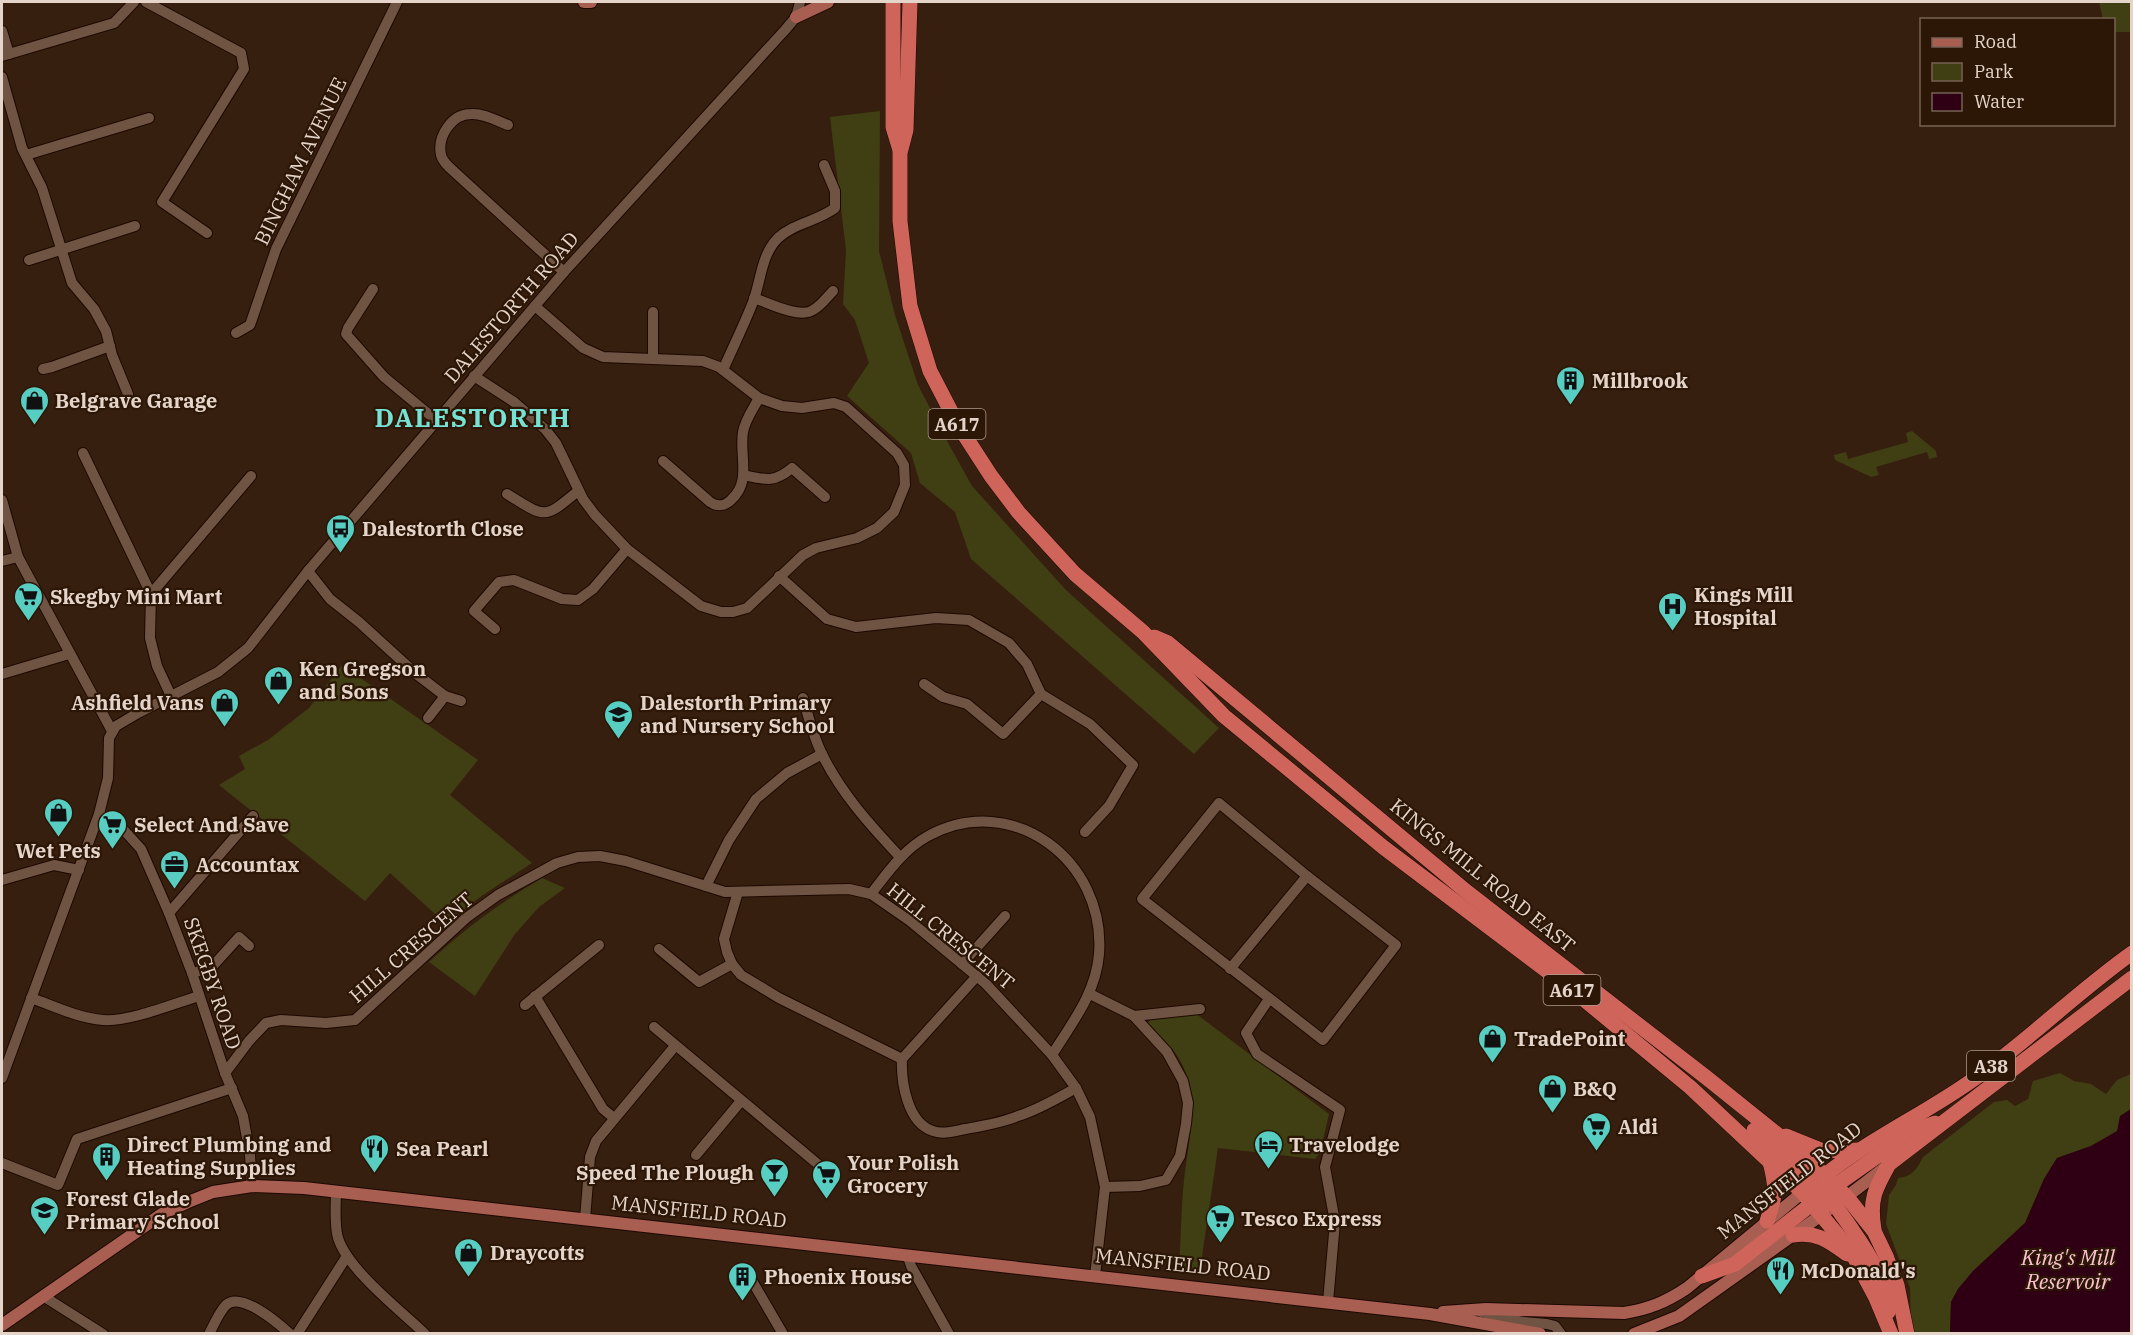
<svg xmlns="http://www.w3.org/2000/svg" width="2133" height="1335" font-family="'IBM Plex Serif',serif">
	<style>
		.green { fill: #403e13 }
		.water { fill: #2f0013 }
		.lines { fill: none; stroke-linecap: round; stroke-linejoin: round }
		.minor-casing { stroke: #1d0800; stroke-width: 12 }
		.major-casing { stroke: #1d0800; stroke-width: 14 }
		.highway-casing { stroke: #1d0800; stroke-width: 16 }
		.minor { stroke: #6f5443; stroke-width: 10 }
		.major { stroke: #a85e51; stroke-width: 12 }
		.highway { stroke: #ce645a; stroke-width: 15 }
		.labels { text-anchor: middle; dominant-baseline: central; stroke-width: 4.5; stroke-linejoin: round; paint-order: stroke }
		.shield { fill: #2c1606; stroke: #ad9b8f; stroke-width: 1.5 }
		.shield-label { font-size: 18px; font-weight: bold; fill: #e4d4ca }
		.street-label { font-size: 20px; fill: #e4d4ca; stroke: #2c1606 }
		.poi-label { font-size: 20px; font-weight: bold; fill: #e4d4ca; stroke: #2c1606; text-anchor: start }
		.water-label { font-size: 21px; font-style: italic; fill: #fdc3d3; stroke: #2c1606 }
		.district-label { font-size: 26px; font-weight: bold; letter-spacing: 1.5px; fill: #77e1d4; stroke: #2c1606 }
	</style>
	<rect width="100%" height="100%" fill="#371f0f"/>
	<g class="green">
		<polygon points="2099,2 2131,2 2131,32 2114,32 2114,20 2103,19"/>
		<polygon points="880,111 879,251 895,315 918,385 946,439 972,486 1066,590 1219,728 1194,754 971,559 955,512 920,483 911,453 847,396 869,363 855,320 843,304 846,250 830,117"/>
		<polygon points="1912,431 1936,451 1937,457 1929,459 1927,452 1876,467 1879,475 1871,477 1835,460 1834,455 1846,452 1848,459 1908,442 1906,433"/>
		<polygon points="342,665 478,760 450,795 532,863 483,895 445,923 390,873 365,901 219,785 245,769 239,756 268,740 309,708"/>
		<path d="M542 878 565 888 539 907 515 934 475 996 429 962C464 929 501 902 542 878Z"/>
		<path d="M1195 1013 1329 1114 1320 1153 1315 1159 1218 1148 1200 1270 1179 1268C1181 1238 1181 1209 1184 1180 1189 1137 1203 1088 1173 1050 1166 1041 1156 1032 1148 1023L1151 1018Z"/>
		<path d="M2060 1073 2074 1081 2091 1084 2106 1094 2117 1080 2131 1074V1109L2120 1117 2118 1131 2091 1146 2057 1158 2044 1179 2025 1223 1973 1271 1958 1289 1951 1302 1950 1333H1911L1910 1288 1886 1224 1889 1195 1896 1185 1898 1178C1912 1177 1917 1169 1923 1157L1994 1102 2007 1100 2015 1106 2028 1099 2033 1081Z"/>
	</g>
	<polygon class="water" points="2131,1109 2131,1333 1950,1333 1951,1302 1958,1289 1973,1271 2025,1223 2044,1179 2057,1158 2091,1146 2117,1131 2120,1116"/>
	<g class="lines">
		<defs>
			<g id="minor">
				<polyline points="146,2 241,53 244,69 162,202 207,233"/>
				<polyline points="2,31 9,54"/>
				<polyline points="2,56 114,23 134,2"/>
				<polyline points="2,77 22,148 42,188 72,283 94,309 106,331 112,355 128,394"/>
				<path d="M508 125C497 121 484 113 471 114 452 114 437 136 441 155 442 159 446 164 449 167L564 272"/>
				<polyline points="26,155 149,118"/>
				<polyline points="29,260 135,226"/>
				<polyline points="373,289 348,328 346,334 384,377 437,421"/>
				<path d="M754 298C768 303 800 319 813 310 821 306 827 297 833 291"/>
				<polyline points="653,312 653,359"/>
				<polyline points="236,333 250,325 276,249 397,2"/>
				<polyline points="43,369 52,367 110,346"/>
				<path d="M723 370C733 347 744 325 753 302 761 281 761 255 778 238 794 223 818 221 835 208V191L824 165"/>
				<polyline points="474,376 514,402 545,429 556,443 583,499 595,515 627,549 701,606 721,612 733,612 747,608 803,555 816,548 857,538 877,528 894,512 905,485 904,465 897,453 846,407 834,403 802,408 782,406 759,398 719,367 703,361 603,357 583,348 535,306"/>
				<polyline points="83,453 151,594 150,638 157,666 171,696"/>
				<path d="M663 461 710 502C717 507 725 506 731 500 752 482 739 455 743 432 745 420 753 409 759 398"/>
				<path d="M743 475C766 480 774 483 792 468L825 497"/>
				<path d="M507 494C546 518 543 520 578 491"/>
				<polyline points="2,500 18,557 112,731"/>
				<polyline points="2,561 18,557"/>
				<polyline points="308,571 330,599 359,622 415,673 445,696 461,701"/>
				<polyline points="779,576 827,619 856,627 936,618 969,620 1009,643 1027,664 1041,694 1090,724 1133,765 1109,806 1085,832"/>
				<polyline points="151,594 251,476"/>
				<polyline points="495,629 474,611 499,582 514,580 562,599 578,600 593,589 627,549"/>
				<polyline points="2,674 69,654"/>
				<polyline points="924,684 943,697 967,704 1003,734 1041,694"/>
				<path d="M803 698C808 716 813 735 821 752 840 792 870 825 900 857"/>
				<polyline points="428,718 445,696"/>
				<polygon points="1219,803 1307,876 1396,945 1323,1040 1142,899"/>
				<polyline points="99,814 121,827 141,849 169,913 192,973 225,1073 243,1116 250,1155 252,1186"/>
				<polyline points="2,880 54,865 79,870"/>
				<polyline points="706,886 729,840 756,799 787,773 822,754"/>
				<polyline points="738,892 724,939 727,952 732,964 741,975 779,998 902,1059"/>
				<path d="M871 894C888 872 903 850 928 836 1013 790 1106 861 1099 954 1096 993 1072 1023 1052 1055"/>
				<polyline points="169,913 253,816"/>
				<polyline points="659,949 699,982 732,964"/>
				<polyline points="962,964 1005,916"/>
				<polyline points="1230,969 1307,876"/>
				<polyline points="192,973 211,968 239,937 249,946"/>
				<path d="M977 976 902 1059C901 1081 907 1123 933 1131 942 1135 955 1131 965 1129 982 1126 1001 1123 1018 1116 1038 1110 1058 1098 1076 1088"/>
				<polyline points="1090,994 1134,1016 1167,1052 1183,1081 1188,1103 1186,1124 1180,1156 1166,1180 1140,1186 1105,1187"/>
				<polyline points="535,996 603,1109 614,1118"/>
				<path d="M31 998C54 1006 78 1018 103 1020 129 1022 173 1004 199 996"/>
				<polyline points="1269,999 1246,1033 1257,1054 1340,1110 1325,1167 1335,1222 1328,1302"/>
				<polyline points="525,1005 599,945"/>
				<polyline points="1134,1016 1200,1009"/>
				<polyline points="654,1027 826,1171"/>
				<polyline points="225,1073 249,1041 266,1023 281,1020 326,1023 355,1020 466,918 498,895 557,863 578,857 600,856 626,861 725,892 849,889 871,894 910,921 986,984 1052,1055 1076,1088 1090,1117 1105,1187 1095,1276"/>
				<polyline points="2,1078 99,814 108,778 109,738 116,726 138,713 218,672 248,648 308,571 564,272 785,30 796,17 800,2"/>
				<polyline points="696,1155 741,1101"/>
				<polyline points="2,1163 58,1185 77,1139 232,1088"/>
				<path d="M336 1191C336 1205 334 1224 338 1238 348 1270 400 1310 425 1334"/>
				<polyline points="585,1219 590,1157 596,1141 675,1046"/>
				<polyline points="908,1257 911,1266 949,1334"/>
				<polyline points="748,1274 783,1334"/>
				<polyline points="43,1296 103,1334"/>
				<polyline points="1481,1312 1523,1322 1547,1324 1555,1326 1561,1334"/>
				<path d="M209 1334C214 1325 219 1312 226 1305 241 1291 278 1323 290 1334"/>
				<polyline points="297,1334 347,1256"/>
			</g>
			<g id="major">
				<polyline points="584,2 591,2"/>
				<polyline points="796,17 828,2"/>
				<polyline points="1841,1201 1887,1166"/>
				<path d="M1443 1312 1486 1309 1624 1313C1649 1309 1666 1302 1687 1288L1809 1187"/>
				<polyline points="2,1325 162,1214 188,1202 213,1192 252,1186 304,1188 1430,1314 1540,1334"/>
				<polyline points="1634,1334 1679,1316 1827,1211"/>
			</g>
			<g id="highway">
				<polyline points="893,2 893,127 900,150"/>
				<polyline points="910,2 906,130 900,153 900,221 910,306 930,371 958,425 991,476 1019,513 1075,574 1143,632 1224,716 1383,847 1575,992 1690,1087 1802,1192 1851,1251 1876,1298 1891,1334"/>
				<polyline points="1154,637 1168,643 1467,892 1707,1078 1803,1155 1847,1197 1874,1231 1886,1256 1897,1285 1907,1334"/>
				<polyline points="1754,1130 1814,1183 1821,1200 1822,1212"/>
				<polyline points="1786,1136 1823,1151 1858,1150"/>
				<path d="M1824 1176C1871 1138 1925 1114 1974 1079 2029 1040 2077 992 2132 953"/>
				<path d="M1825 1182C1829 1201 1843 1215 1853 1231 1870 1255 1886 1282 1888 1312"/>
				<polyline points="1829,1190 1913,1131 1935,1123"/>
				<path d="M1767 1221C1776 1194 1777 1189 1770 1162"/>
				<path d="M1874 1229C1869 1200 1875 1189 1889 1164L2132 978"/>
				<path d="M1793 1235C1816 1231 1829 1241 1847 1254"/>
				<polyline points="1702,1276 1735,1264 1813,1203 1820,1200"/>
			</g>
		</defs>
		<use href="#minor" class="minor-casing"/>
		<use href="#major" class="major-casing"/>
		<use href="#highway" class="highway-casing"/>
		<use href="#minor" class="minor"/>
		<use href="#major" class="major"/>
		<use href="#highway" class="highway"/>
	</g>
	<defs>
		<symbol id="building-pin" viewBox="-11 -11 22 30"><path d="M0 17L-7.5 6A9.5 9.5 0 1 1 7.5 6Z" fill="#57cec1" stroke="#2c1606"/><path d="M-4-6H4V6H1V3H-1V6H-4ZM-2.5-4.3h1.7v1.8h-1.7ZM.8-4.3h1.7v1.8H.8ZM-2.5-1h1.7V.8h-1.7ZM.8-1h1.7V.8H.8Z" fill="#111"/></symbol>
		<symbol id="shop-pin" viewBox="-11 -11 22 30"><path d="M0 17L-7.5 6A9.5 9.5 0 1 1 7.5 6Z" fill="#57cec1" stroke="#2c1606"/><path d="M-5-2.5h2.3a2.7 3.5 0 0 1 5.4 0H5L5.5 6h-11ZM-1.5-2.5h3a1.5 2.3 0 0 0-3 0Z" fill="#111"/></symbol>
		<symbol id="bus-pin" viewBox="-11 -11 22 30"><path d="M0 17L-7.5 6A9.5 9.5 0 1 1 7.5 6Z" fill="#57cec1" stroke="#2c1606"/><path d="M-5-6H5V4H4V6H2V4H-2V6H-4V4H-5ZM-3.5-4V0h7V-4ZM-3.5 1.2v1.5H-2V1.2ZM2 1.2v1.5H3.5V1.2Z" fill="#111"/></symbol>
		<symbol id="supermarket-pin" viewBox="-11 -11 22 30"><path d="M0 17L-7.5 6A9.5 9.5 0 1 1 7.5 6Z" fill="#57cec1" stroke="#2c1606"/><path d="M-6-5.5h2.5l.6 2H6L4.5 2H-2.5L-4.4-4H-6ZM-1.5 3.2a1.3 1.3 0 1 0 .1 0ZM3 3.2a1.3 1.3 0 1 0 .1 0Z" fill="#111"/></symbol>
		<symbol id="hospital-pin" viewBox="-11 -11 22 30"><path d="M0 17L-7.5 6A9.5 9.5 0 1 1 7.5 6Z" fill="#57cec1" stroke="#2c1606"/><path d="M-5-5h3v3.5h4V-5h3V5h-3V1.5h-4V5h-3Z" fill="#111"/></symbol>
		<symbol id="school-pin" viewBox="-11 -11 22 30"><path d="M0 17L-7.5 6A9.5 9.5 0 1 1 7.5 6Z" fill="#57cec1" stroke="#2c1606"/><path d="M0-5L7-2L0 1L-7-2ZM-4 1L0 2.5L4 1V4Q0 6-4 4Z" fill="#111"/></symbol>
		<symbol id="office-pin" viewBox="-11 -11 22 30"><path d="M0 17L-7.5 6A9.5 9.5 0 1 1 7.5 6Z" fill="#57cec1" stroke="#2c1606"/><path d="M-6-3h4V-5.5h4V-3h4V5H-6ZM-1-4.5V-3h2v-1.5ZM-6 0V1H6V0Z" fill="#111"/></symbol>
		<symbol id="hotel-pin" viewBox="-11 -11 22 30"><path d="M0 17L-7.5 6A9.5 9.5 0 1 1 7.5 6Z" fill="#57cec1" stroke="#2c1606"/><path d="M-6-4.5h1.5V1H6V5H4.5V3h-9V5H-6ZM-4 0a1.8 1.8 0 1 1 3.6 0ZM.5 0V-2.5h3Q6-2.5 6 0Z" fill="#111"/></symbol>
		<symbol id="restaurant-pin" viewBox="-11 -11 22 30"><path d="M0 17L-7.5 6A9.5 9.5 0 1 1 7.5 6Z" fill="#57cec1" stroke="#2c1606"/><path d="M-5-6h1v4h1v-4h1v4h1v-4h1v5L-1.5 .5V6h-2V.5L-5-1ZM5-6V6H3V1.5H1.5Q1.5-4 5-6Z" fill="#111"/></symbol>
		<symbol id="bar-pin" viewBox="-11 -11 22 30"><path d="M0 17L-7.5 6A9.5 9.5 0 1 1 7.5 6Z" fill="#57cec1" stroke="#2c1606"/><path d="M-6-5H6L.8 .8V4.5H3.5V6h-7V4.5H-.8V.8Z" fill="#111"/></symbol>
	</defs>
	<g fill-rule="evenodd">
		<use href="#building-pin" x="1554" y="364" width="33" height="45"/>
		<use href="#shop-pin" x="18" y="384" width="33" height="45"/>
		<use href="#bus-pin" x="324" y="512" width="33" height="45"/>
		<use href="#supermarket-pin" x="12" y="580" width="33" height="45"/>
		<use href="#hospital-pin" x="1656" y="590" width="33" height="45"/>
		<use href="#shop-pin" x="262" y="664" width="33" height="45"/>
		<use href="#shop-pin" x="208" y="686" width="33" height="45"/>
		<use href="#school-pin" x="602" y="698" width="33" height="45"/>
		<use href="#shop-pin" x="42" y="796" width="33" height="45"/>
		<use href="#supermarket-pin" x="96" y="808" width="33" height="45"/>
		<use href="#office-pin" x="158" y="848" width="33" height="45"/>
		<use href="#shop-pin" x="1476" y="1022" width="33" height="45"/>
		<use href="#shop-pin" x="1536" y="1072" width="33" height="45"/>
		<use href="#supermarket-pin" x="1580" y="1110" width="33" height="45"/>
		<use href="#hotel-pin" x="1252" y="1128" width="33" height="45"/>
		<use href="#restaurant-pin" x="358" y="1132" width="33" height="45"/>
		<use href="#building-pin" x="90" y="1140" width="33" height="45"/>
		<use href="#bar-pin" x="758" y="1156" width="33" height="45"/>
		<use href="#supermarket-pin" x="810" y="1158" width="33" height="45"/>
		<use href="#school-pin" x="28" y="1194" width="33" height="45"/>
		<use href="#supermarket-pin" x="1204" y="1202" width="33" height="45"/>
		<use href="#shop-pin" x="452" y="1236" width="33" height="45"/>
		<use href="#restaurant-pin" x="1764" y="1254" width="33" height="45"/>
		<use href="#building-pin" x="726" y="1260" width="33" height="45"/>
	</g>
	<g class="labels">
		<g class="shield">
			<rect x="928.5" y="409" width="57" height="30" rx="4.5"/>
			<rect x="1543.5" y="975" width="57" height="30" rx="4.5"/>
			<rect x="1967" y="1051" width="48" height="30" rx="4.5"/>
		</g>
		<g class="shield-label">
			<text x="957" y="424">A617</text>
			<text x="1572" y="990">A617</text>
			<text x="1991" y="1066">A38</text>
		</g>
		<g class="street-label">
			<text transform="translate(300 161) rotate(-64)">BINGHAM AVENUE</text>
			<text transform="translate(511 307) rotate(-49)">DALESTORTH ROAD</text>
			<text transform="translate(1483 875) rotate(39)">KINGS MILL ROAD EAST</text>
			<text transform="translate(951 936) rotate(39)">HILL CRESCENT</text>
			<text transform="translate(411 947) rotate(-41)">HILL CRESCENT</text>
			<text transform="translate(213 983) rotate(71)">SKEGBY ROAD</text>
			<text transform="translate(1789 1180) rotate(-38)">MANSFIELD ROAD</text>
			<text transform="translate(699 1211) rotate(6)">MANSFIELD ROAD</text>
			<text transform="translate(1183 1264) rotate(6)">MANSFIELD ROAD</text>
		</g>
		<g class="poi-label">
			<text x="1592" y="380">Millbrook</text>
			<text x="55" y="400">Belgrave Garage</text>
			<text x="362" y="528">Dalestorth Close</text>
			<text x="1694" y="594">Kings Mill<tspan x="1694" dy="23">Hospital</tspan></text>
			<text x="50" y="596">Skegby Mini Mart</text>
			<text x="299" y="668">Ken Gregson<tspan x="299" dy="23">and Sons</tspan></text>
			<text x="204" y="702" text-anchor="end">Ashfield Vans</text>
			<text x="640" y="702">Dalestorth Primary<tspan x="640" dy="23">and Nursery School</tspan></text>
			<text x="134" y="824">Select And Save</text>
			<text x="58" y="850" text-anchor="middle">Wet Pets</text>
			<text x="196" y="864">Accountax</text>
			<text x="1514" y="1038">TradePoint</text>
			<text x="1573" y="1088">B&amp;Q</text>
			<text x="1618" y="1126">Aldi</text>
			<text x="127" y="1144">Direct Plumbing and<tspan x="127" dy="23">Heating Supplies</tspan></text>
			<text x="1289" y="1144">Travelodge</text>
			<text x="396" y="1148">Sea Pearl</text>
			<text x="847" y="1162">Your Polish<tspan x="847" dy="23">Grocery</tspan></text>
			<text x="754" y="1172" text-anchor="end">Speed The Plough</text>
			<text x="66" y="1198">Forest Glade<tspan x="66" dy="23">Primary School</tspan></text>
			<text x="1241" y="1218">Tesco Express</text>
			<text x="490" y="1252">Draycotts</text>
			<text x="1801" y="1270">McDonald's</text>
			<text x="764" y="1276">Phoenix House</text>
		</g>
		<g class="water-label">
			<text x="2068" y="1257">King's Mill<tspan x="2068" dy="24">Reservoir</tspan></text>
		</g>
		<g class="district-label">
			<text x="473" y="417">DALESTORTH</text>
		</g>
	</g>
	<rect width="2133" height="1335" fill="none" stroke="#e4d4ca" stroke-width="6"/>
	<rect x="1920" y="18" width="195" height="108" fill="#2c1606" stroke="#766254" stroke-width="1.5"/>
	<rect x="1932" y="38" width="30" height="9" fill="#a85e51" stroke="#766254" stroke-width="1.5"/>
	<text x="1974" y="48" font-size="18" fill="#e4d4ca">Road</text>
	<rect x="1932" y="63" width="30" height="18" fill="#403e13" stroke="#766254" stroke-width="1.5"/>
	<text x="1974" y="78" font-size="18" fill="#e4d4ca">Park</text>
	<rect x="1932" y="93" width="30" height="18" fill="#2f0013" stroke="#766254" stroke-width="1.5"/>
	<text x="1974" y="108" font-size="18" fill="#e4d4ca">Water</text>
</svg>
